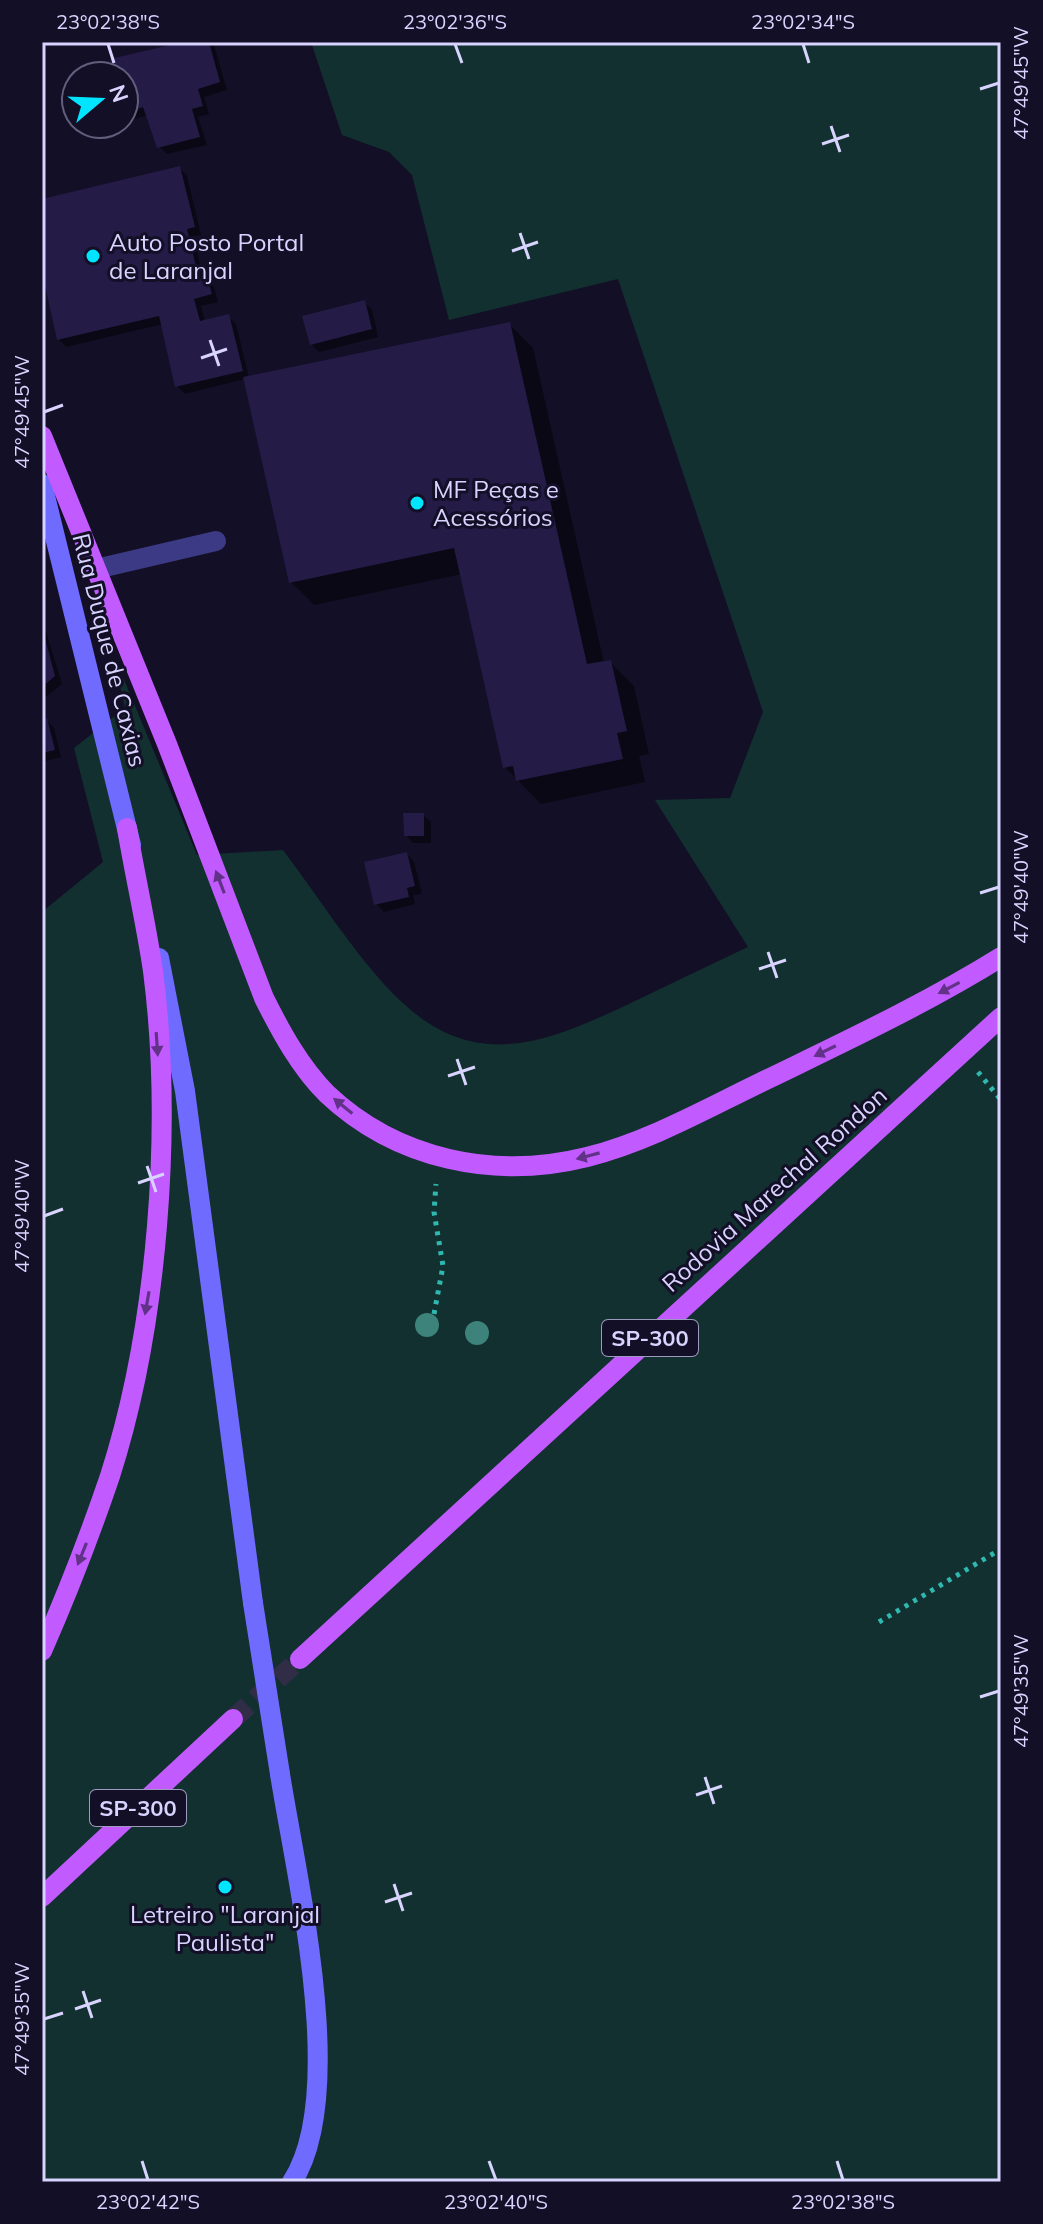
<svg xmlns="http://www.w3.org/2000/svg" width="1043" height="2224" font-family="Mulish,sans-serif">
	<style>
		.green { fill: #12302f }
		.shadow { fill: #0007 }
		.building { fill: #241b47 }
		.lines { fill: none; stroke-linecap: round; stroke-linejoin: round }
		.primary-tunnel { stroke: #312d47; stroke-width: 20; stroke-dasharray: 20 10; stroke-linecap: butt }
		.path { stroke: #2fb8b0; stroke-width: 5; stroke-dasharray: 4 6; stroke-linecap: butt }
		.lane { stroke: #3d3a85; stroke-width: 20 }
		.secondary { stroke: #6f6bff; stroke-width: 20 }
		.primary { stroke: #c25bff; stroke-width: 20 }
		.secondary-bridge { stroke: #6f6bff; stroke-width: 20 }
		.tree { fill: #3d827b }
		.oneway { fill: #623188 }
		.ticks { fill: none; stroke: #d9d4ff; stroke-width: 3 }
		.poi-dot { fill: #00e5ff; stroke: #130f26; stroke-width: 3 }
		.labels { text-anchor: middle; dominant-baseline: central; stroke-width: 6; stroke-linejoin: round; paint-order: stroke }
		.shield { fill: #130f26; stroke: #9e99be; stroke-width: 2 }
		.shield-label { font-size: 22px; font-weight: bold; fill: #d9d4ff }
		.poi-label { font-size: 24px; fill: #d9d4ff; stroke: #130f26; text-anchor: start }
		.street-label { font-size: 24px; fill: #d9d4ff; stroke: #130f26 }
		.neatline { fill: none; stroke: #d9d4ff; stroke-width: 3 }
		.ticks-label { font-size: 20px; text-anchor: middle; fill: #d9d4ff }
	</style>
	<rect width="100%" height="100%" fill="#130f26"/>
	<path class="green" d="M311 42H1001V2182H42V912L103 862 74 748 125 708 118 678 123 677 197 855 283 850C318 896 362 966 403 1003 479 1074 552 1040 633 1002 671 984 709 965 748 947L655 800 730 798 763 712 618 279 449 320 412 175 389 152 342 135Z"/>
	<g class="shadow">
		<polygon points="190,42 214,45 227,90 204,97 209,114 198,117 207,145 167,154 159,146 148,115 135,119 128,112 124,76 117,76 112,60"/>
		<polygon points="179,168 187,176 201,235 193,236 204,280 214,287 218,302 201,306 205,322 228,317 236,324 249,378 509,324 533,348 604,663 610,662 634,686 649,754 639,756 645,782 541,804 505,767 462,574 314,605 291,582 245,379 185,394 177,386 163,324 66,347 59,339 42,263 42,201"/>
		<polygon points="364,302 372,310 378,337 319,352 311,344"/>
		<polygon points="42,618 62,684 42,700"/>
		<polygon points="46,720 54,728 61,757 42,762 42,721"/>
		<polygon points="423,815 431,822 431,843 413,843 406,835"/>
		<polygon points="407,854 414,862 422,894 413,895 415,904 384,912 376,904"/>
	</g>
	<g class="building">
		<polygon points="183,42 209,42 220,82 198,89 203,106 192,109 200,137 157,148 143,107 126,113 124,76 115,76 110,59"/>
		<polygon points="180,166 195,227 187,229 199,279 207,277 212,294 194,299 200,321 229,314 243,371 175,387 159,316 57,340 42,272 42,199"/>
		<polygon points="365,300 372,329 310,345 302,316"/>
		<polygon points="510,322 587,664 611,660 627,731 617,733 623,759 516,781 513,766 503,768 454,548 289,583 243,377"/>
		<polygon points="42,627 55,676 42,687"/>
		<polygon points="47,718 55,750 42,753 42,719"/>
		<polygon points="403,813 424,813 424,836 404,836"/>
		<polygon points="407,852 415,886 407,888 409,897 374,905 364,862"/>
	</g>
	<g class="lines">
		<polyline class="primary-tunnel" points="233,1719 300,1659"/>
		<g class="path">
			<polyline points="978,1072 1001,1100"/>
			<polyline points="434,1314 443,1266 434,1212 436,1184"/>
			<polyline points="879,1622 1001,1549"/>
		</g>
		<polyline class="lane" points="96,569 216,541"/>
		<g class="secondary">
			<polyline points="42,484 131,845"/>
			<polyline points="159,958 185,1091 253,1603"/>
			<path d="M280 1774C296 1877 349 2094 292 2182"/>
		</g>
		<g class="primary">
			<path d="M42 436 167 744 264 998C281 1032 300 1067 327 1094 397 1160 495 1180 587 1157 651 1141 711 1106 770 1078 848 1040 927 1003 1001 957"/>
			<path d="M42 1651C67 1594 90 1535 110 1476 158 1326 173 1127 153 971 146 923 135 876 127 828"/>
			<polyline points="300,1659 1001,1017"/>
			<polyline points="42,1897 233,1719"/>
		</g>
		<polyline class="secondary-bridge" points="253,1603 280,1774"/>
	</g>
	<g class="tree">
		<circle cx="427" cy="1325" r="12"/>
		<circle cx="477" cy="1333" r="12"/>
	</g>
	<defs><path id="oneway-solid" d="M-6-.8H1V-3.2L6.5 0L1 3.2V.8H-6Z" transform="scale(2)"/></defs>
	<g class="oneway">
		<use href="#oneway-solid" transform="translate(220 882) rotate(-111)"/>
		<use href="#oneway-solid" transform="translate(949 988) rotate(152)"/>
		<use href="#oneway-solid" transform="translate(157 1044) rotate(86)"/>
		<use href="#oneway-solid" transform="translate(825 1051) rotate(154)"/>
		<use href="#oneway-solid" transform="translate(343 1106) rotate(-141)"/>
		<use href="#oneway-solid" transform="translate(588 1156) rotate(165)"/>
		<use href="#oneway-solid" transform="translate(147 1303) rotate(100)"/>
		<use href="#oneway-solid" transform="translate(82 1554) rotate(112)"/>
	</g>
	<path class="ticks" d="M108 44 114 63M455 44 462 63M803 44 809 63M980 89 999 83M831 126 840 152M822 144 849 135M520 233 529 259M512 251 538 242M210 340 219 366M201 358 227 349M44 412 63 405M980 893 999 887M768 952 777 978M759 969 786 960M457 1059 466 1085M448 1076 475 1067M147 1166 156 1192M138 1183 164 1174M44 1216 63 1209M980 1697 999 1691M705 1777 714 1804M696 1795 722 1786M394 1884 403 1911M385 1902 412 1893M83 1991 92 2018M75 2009 101 2000M44 2019 63 2013M142 2161 148 2180M489 2161 496 2180M837 2161 843 2180"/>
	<g class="poi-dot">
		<circle cx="93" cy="256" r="8"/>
		<circle cx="417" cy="503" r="8"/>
		<circle cx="225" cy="1887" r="8"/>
	</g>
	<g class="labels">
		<g class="shield">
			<rect x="602" y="1320" width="96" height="36" rx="6"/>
			<rect x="90" y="1790" width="96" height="36" rx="6"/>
		</g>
		<g class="shield-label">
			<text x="650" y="1338">SP-300</text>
			<text x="138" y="1808">SP-300</text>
		</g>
		<g class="poi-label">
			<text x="109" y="242">Auto Posto Portal<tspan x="109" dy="28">de Laranjal</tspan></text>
			<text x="433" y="489">MF Peças e<tspan x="433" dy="28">Acessórios</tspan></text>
			<text x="225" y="1914" text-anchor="middle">Letreiro "Laranjal<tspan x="225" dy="28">Paulista"</tspan></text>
		</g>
		<g class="street-label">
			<text transform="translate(110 650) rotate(76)">Rua Duque de Caxias</text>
			<text transform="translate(774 1189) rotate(-42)">Rodovia Marechal Rondon</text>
		</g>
	</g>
	<rect width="1043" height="2224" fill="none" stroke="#130f26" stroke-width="88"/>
	<g transform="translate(100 100) rotate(71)"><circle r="38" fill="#130f26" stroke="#625e7d" stroke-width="2"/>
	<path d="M0-6L14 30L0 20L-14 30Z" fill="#00e5ff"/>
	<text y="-12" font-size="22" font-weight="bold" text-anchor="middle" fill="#d9d4ff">N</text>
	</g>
	<rect x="44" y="44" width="955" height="2136" class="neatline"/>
	<g class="ticks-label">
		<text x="108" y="29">23°02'38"S</text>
		<text x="455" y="29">23°02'36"S</text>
		<text x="803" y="29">23°02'34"S</text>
		<text transform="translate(1021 83) rotate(-90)" y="7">47°49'45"W</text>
		<text transform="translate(22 412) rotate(-90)" y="7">47°49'45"W</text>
		<text transform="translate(1021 887) rotate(-90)" y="7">47°49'40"W</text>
		<text transform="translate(22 1216) rotate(-90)" y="7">47°49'40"W</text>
		<text transform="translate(1021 1691) rotate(-90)" y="7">47°49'35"W</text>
		<text transform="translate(22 2019) rotate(-90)" y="7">47°49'35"W</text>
		<text x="148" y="2209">23°02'42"S</text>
		<text x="496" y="2209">23°02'40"S</text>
		<text x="843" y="2209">23°02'38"S</text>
	</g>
</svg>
